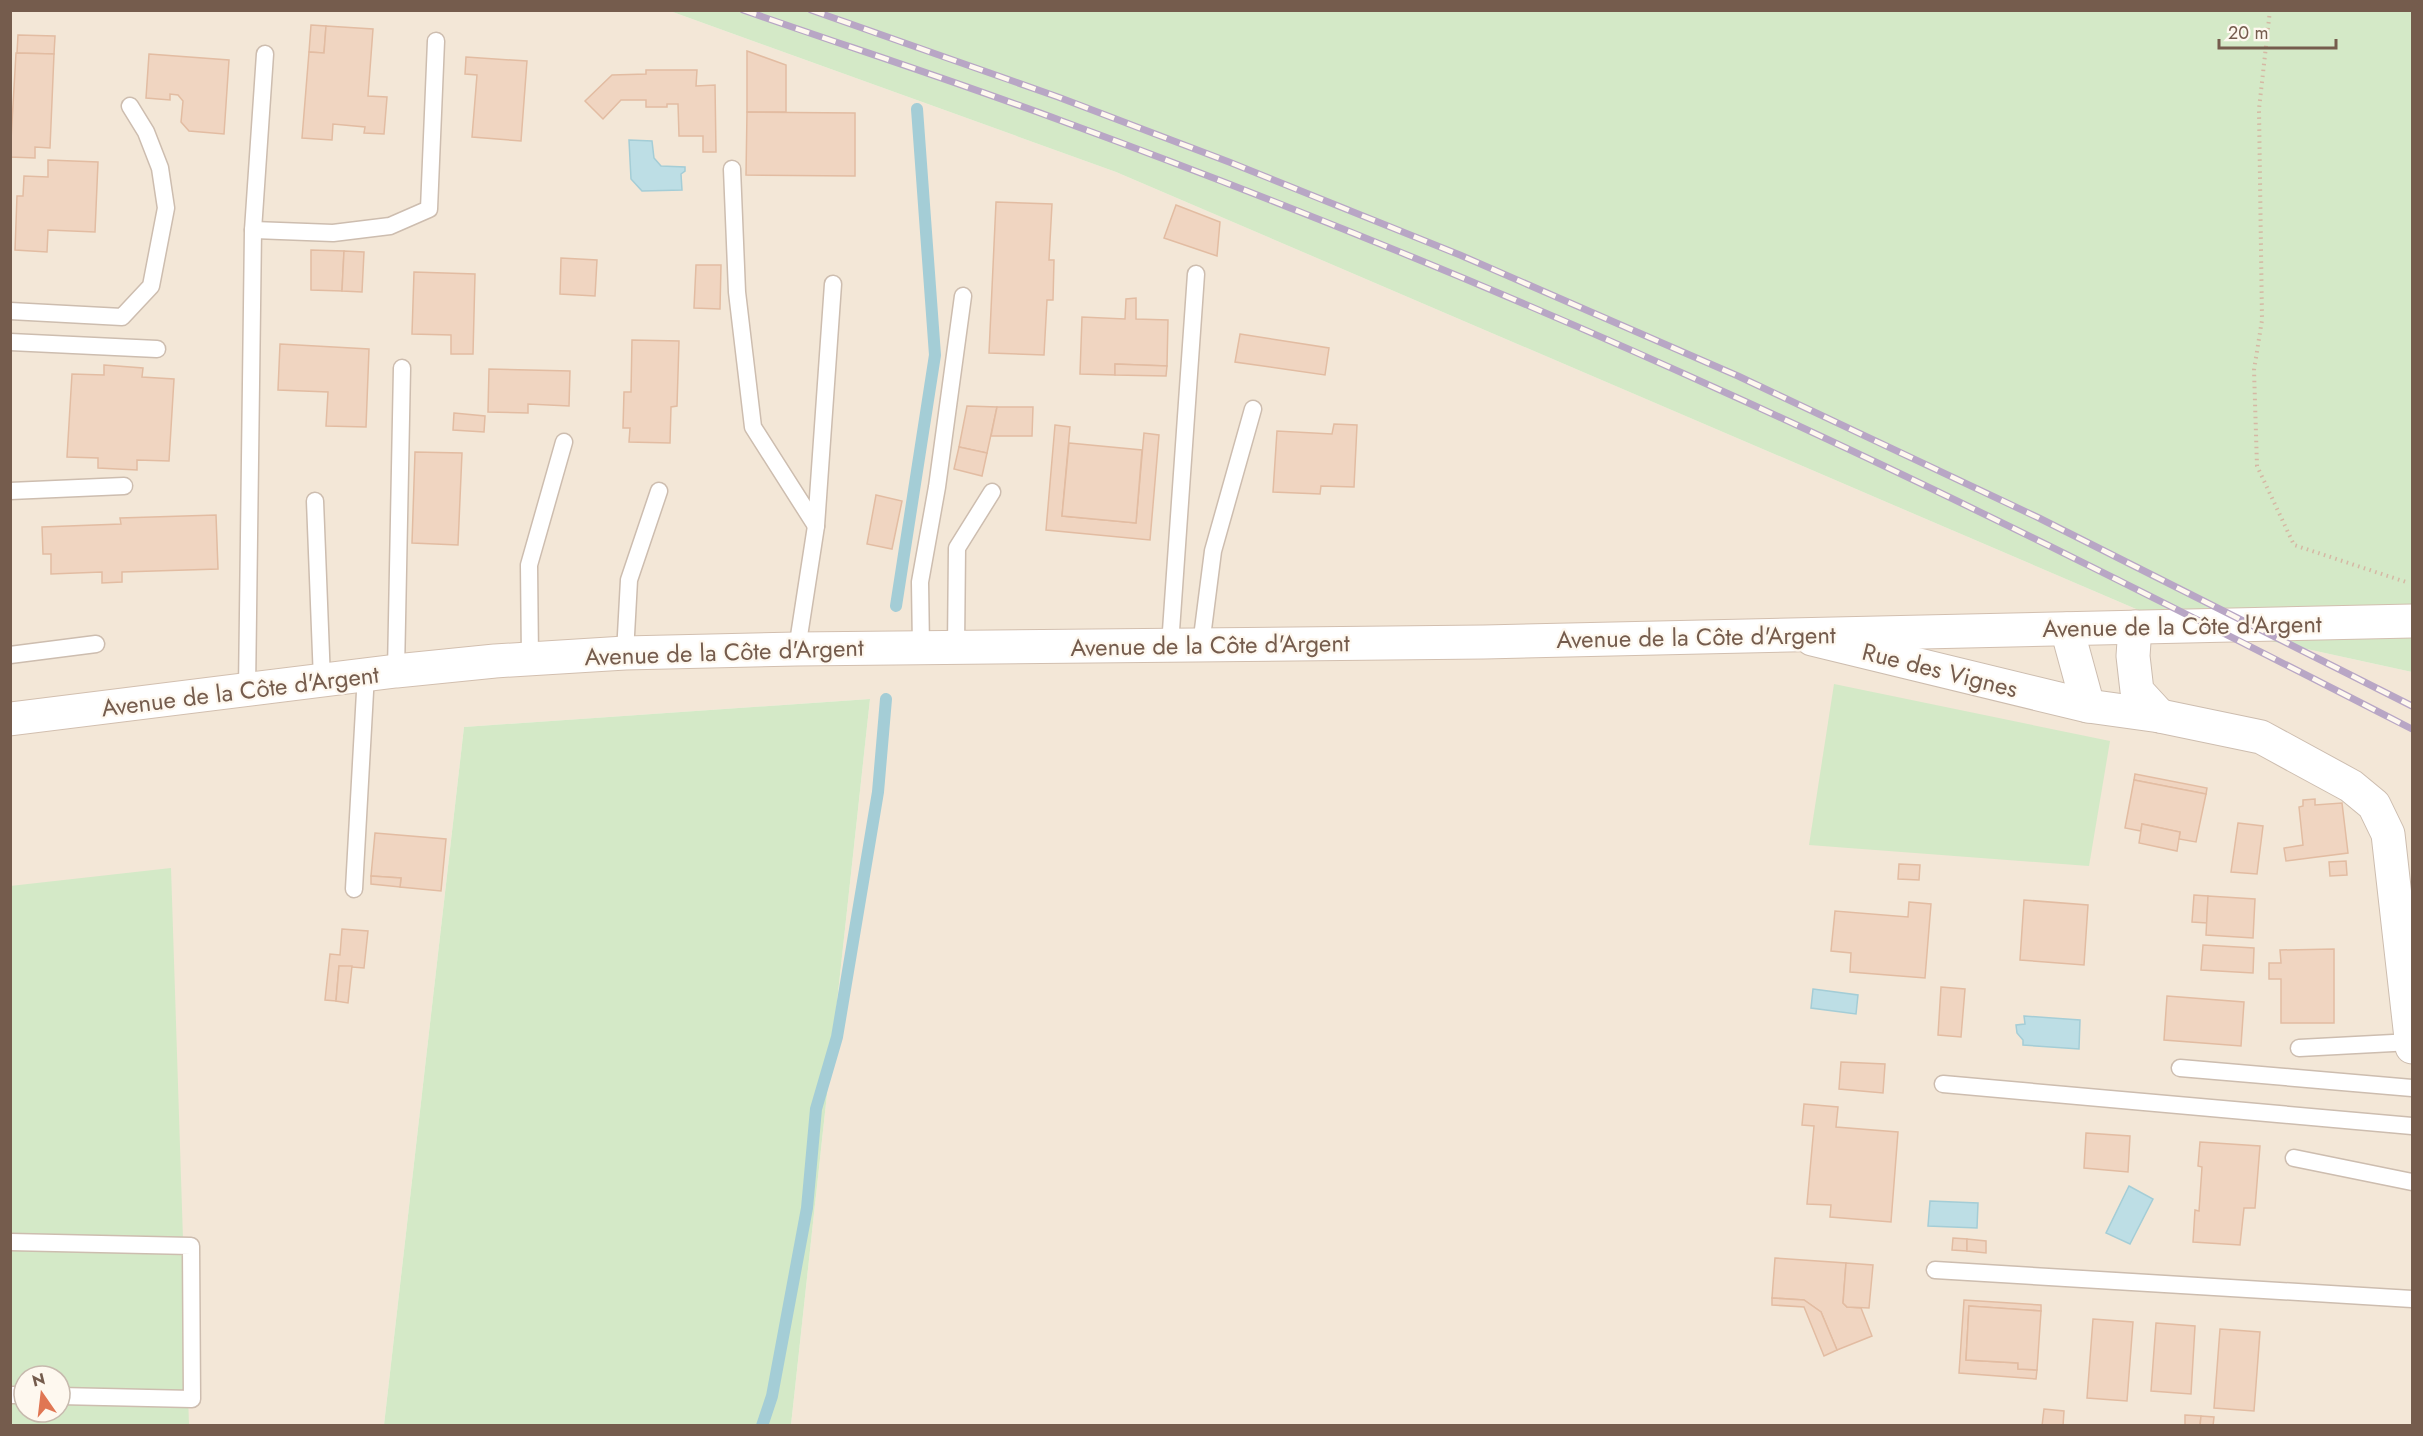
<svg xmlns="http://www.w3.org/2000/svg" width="2423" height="1436" font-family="Jost,sans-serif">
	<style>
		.residential { fill: #f3e7d7; fill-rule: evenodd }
		.green { fill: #d4e9c7; fill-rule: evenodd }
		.water { fill: #bddee5; stroke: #a4cdd6; stroke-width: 1.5 }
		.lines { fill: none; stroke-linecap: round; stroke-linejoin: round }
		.stream { stroke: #a4cdd6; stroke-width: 12 }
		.building { fill: #f0d5c1; stroke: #e2bca2; stroke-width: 1.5 }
		.lane-casing { stroke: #cdbdaf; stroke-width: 19 }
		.street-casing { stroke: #cdbdaf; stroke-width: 35 }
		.secondary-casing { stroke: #d2bfaf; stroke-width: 35 }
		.path { stroke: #d5b8a4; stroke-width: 4; stroke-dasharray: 1.5 4.5; stroke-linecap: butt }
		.lane { stroke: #fff; stroke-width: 16 }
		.street { stroke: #fff; stroke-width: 33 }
		.secondary { stroke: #fff; stroke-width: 33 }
		.rail-casing { stroke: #b8a6c5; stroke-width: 7 }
		.rail { stroke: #fef8ef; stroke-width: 4.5; stroke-dasharray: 14; stroke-linecap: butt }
		.labels { text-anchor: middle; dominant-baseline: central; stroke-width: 4.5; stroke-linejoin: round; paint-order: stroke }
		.street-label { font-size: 24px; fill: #755c4d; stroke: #fef8ef }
	</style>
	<rect width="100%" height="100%" fill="#fcf4e8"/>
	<path class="residential" d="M10 11H670L1116 172 2150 615 2412 672V1425H791L870 699 464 727 384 1425H11ZM24 1376H60V1412H24Z"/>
	<g class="green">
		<polygon points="670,11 2412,11 2412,672 2150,615 1116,172"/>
		<polygon points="1834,684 2110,741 2089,866 1809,845"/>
		<polygon points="870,699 791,1425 384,1425 464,727"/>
		<path d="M171 868 189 1425H11L10 886ZM24 1376H60V1412H24Z"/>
	</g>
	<g class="water">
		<polygon points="629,140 652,141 654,158 661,166 685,167 685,171 681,174 682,190 642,191 631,179"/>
		<polygon points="1813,989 1858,995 1856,1014 1811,1008"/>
		<polygon points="2024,1016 2080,1020 2079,1049 2023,1045 2023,1040 2017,1033 2016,1025 2025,1024"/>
		<polygon points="2129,1186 2153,1199 2130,1244 2106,1233"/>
		<polygon points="1930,1201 1978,1203 1977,1228 1928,1226"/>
	</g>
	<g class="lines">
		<g class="stream">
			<polyline points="896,606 935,355 917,109"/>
			<polyline points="762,1426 772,1396 807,1208 816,1109 837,1037 878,792 886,699"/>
		</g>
	</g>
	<g class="building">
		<polygon points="311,25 326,26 324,53 309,52"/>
		<polygon points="326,26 373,29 368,96 387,97 384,134 364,133 365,127 333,124 332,140 302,138 309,52 324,53"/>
		<polygon points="18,35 55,36 54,54 17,53"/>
		<polygon points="747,51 786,65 786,112 747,112"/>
		<polygon points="16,53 54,54 50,148 35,147 35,158 10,157"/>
		<polygon points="149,54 229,60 224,134 189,131 181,122 183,101 178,95 170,94 170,100 146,98"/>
		<polygon points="466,57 527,61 521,141 472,137 477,75 465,74"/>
		<polygon points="646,70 697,70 696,86 715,85 716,152 703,152 703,136 679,136 678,104 667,104 667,107 646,107 646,100 621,100 603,119 585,101 612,75 646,74"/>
		<polygon points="747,112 855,113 855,176 746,175"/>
		<polygon points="48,160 98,162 95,232 48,230 47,252 15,250 17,196 23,196 24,176 48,177"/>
		<polygon points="996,202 1052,204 1049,260 1054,260 1053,300 1047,300 1044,355 989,353"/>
		<polygon points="1176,205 1220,222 1217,256 1164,238"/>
		<polygon points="311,250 344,251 342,291 311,290"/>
		<polygon points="344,251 364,252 362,292 342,291"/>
		<polygon points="561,258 597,260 595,296 560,294"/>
		<polygon points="696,265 721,265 720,309 694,308"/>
		<polygon points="414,272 475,274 473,354 451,354 451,335 412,334"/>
		<polygon points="1136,298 1136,319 1168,320 1167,366 1115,364 1115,375 1080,374 1082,317 1125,319 1126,299"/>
		<polygon points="1240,334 1329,348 1325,375 1235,362"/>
		<polygon points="632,340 679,341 677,406 671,407 670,443 629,442 630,428 623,428 624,392 631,392"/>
		<polygon points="280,344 369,349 366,427 326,426 328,392 278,390"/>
		<polygon points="1115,364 1167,366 1166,376 1115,375"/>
		<polygon points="104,365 143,368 142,377 174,379 169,461 137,460 137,470 98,468 98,458 67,457 72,374 104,375"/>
		<polygon points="489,369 570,371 569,406 528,404 528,413 488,412"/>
		<polygon points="967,406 997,407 987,453 959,447"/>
		<polygon points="997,407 1033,407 1032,436 991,436"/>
		<polygon points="454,413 485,416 484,432 453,430"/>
		<polygon points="1334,424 1357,425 1354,487 1321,486 1320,494 1273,492 1277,431 1332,434"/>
		<polygon points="1055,425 1070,427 1062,516 1136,523 1144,433 1159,435 1150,540 1046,530"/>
		<polygon points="1069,443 1142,450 1136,523 1062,516"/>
		<polygon points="959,447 987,453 982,476 954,469"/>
		<polygon points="415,452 462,453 458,545 412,543"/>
		<polygon points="876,495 902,501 892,549 867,544"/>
		<polygon points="216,515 218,569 122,572 122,582 102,583 102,572 51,574 51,554 43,554 42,527 121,524 120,518"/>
		<polygon points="2135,774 2207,788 2206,794 2134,780"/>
		<polygon points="2134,780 2206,794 2196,842 2179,839 2180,832 2142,824 2141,831 2125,828"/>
		<polygon points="2315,799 2315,805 2342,803 2348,853 2286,861 2284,848 2303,845 2299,807 2303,806 2303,800"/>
		<polygon points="2238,823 2263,826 2257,874 2231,872"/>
		<polygon points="2142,824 2180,832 2177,851 2139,843"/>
		<polygon points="375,833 446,839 441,891 400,887 401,878 371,876"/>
		<polygon points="2346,861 2347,875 2330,876 2329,862"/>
		<polygon points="1899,864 1920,865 1919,880 1898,879"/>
		<polygon points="371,876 401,878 400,887 371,884"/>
		<polygon points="2194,895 2208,896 2207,923 2192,922"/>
		<polygon points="2208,896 2255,899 2253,938 2206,935"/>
		<polygon points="2024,900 2088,905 2084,965 2020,960"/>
		<polygon points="1909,902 1931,904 1925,978 1850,972 1851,953 1831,951 1835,911 1908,917"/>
		<polygon points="342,929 368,931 364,968 339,966 336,1001 325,1000 330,954 340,955"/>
		<polygon points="2203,945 2254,948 2253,973 2201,970"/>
		<polygon points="2334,949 2334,1023 2281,1023 2281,979 2269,979 2269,963 2281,963 2280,950"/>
		<polygon points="339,966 352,966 348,1003 336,1001"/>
		<polygon points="1941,987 1965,989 1961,1037 1938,1035"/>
		<polygon points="2167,996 2244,1002 2241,1046 2164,1040"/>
		<polygon points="1841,1062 1885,1064 1883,1093 1839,1089"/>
		<polygon points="1804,1104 1838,1107 1836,1127 1898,1132 1891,1222 1830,1217 1831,1205 1807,1204 1814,1126 1802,1125"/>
		<polygon points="2086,1133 2130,1136 2128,1172 2084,1168"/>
		<polygon points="2200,1142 2260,1146 2255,1208 2244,1208 2240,1245 2193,1242 2195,1210 2199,1211 2202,1167 2198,1166"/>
		<polygon points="1953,1238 1967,1239 1967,1251 1952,1250"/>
		<polygon points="1967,1239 1986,1241 1986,1253 1967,1251"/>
		<polygon points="1775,1258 1846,1263 1843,1303 1847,1307 1861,1308 1872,1336 1837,1350 1821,1312 1804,1300 1772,1298"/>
		<polygon points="1846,1263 1873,1265 1869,1308 1847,1307 1843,1303"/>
		<polygon points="1772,1298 1804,1300 1821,1312 1837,1350 1824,1356 1804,1307 1772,1305"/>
		<polygon points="1964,1300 2041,1305 2041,1311 1969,1306 1966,1360 2018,1363 2018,1369 2037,1370 2036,1379 1959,1373"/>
		<polygon points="1969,1306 2041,1311 2037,1370 2018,1369 2018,1363 1966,1360"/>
		<polygon points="2093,1319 2133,1322 2127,1401 2087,1398"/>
		<polygon points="2156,1323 2195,1326 2191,1394 2151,1391"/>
		<polygon points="2220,1329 2260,1332 2254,1411 2214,1408"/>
		<polygon points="2044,1409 2064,1411 2063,1426 2042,1426"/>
		<polygon points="2185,1415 2201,1416 2200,1426 2185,1426"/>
		<polygon points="2201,1416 2214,1417 2213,1426 2200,1426"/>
	</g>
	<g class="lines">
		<defs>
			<g id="lane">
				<polyline points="732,169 737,292 753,427 816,526"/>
				<polyline points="253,230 333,233 390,226 429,209 436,41"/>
				<polyline points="10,311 122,317 151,286 166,208 160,168 146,132 130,106"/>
				<polyline points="10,342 157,349"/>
				<polyline points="10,491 124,486"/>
				<polyline points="315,501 322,680"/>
				<polyline points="1170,645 1196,274"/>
				<polyline points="1201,645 1213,551 1253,409"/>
				<polyline points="956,647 957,548 992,492"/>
				<polyline points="921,648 920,582 937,487 963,296"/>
				<polyline points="797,649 816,526 833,284"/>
				<polyline points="625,653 629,580 659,491"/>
				<polyline points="10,655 96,644"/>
				<polyline points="530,659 529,565 564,442"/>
				<polyline points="396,671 402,368"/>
				<polyline points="247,690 253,230 265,54"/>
				<polyline points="354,889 366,674"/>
				<polyline points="2299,1048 2412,1042"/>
				<polyline points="2180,1068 2412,1088"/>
				<polyline points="1943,1084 2412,1126"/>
				<polyline points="2294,1158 2412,1182"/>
				<polyline points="10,1242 191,1246 192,1399 60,1396"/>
				<polyline points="1935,1270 2412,1299"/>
				<polyline points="10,1395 24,1395"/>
			</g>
			<g id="street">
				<polyline points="2135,627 2133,656 2137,691 2160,716"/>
				<polyline points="2067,629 2088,706"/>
				<polyline points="1812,639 2088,706 2160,716 2261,737 2351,786 2374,805 2388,834 2412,1047"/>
			</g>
			<polyline id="secondary" points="10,719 396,671 495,661 625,653 797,649 1484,642 2412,621"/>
		</defs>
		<use href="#lane" class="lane-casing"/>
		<use href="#street" class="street-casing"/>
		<use href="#secondary" class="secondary-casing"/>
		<polyline class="path" points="2270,10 2259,109 2262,320 2254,370 2257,466 2294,545 2409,583"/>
		<use href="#lane" class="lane"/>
		<use href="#street" class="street"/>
		<use href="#secondary" class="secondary"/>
		<defs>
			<g id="rail">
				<path d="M743 10C849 47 957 82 1062 121 1288 204 1512 295 1731 395 1961 499 2187 614 2412 729"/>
				<polyline points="811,10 1058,97 1229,162 1460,255 1738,376 2039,518 2412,706"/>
			</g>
		</defs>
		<use href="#rail" class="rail-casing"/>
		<use href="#rail" class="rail"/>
	</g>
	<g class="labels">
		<g class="street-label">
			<text transform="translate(2182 626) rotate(-1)">Avenue de la Côte d'Argent</text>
			<text transform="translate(1696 637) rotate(-1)">Avenue de la Côte d'Argent</text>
			<text transform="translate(1210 645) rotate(-1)">Avenue de la Côte d'Argent</text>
			<text transform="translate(724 652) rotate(-2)">Avenue de la Côte d'Argent</text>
			<text transform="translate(1940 670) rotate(14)">Rue des Vignes</text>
			<text transform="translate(240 691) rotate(-7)">Avenue de la Côte d'Argent</text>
		</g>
	</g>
	<rect width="2423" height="1436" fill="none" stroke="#755c4d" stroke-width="24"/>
	<g transform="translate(42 1394) rotate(346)"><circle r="28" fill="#fef8ef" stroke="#c7baae" stroke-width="1.5"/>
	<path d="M0-4.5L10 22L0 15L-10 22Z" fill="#e07653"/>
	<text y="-9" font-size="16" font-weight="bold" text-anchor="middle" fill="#755c4d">N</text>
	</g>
	<path d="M2219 39v9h117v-9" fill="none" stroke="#755c4d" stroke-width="3"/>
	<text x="2228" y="39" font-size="18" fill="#755c4d" stroke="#fef8ef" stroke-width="4.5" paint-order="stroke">20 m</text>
</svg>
